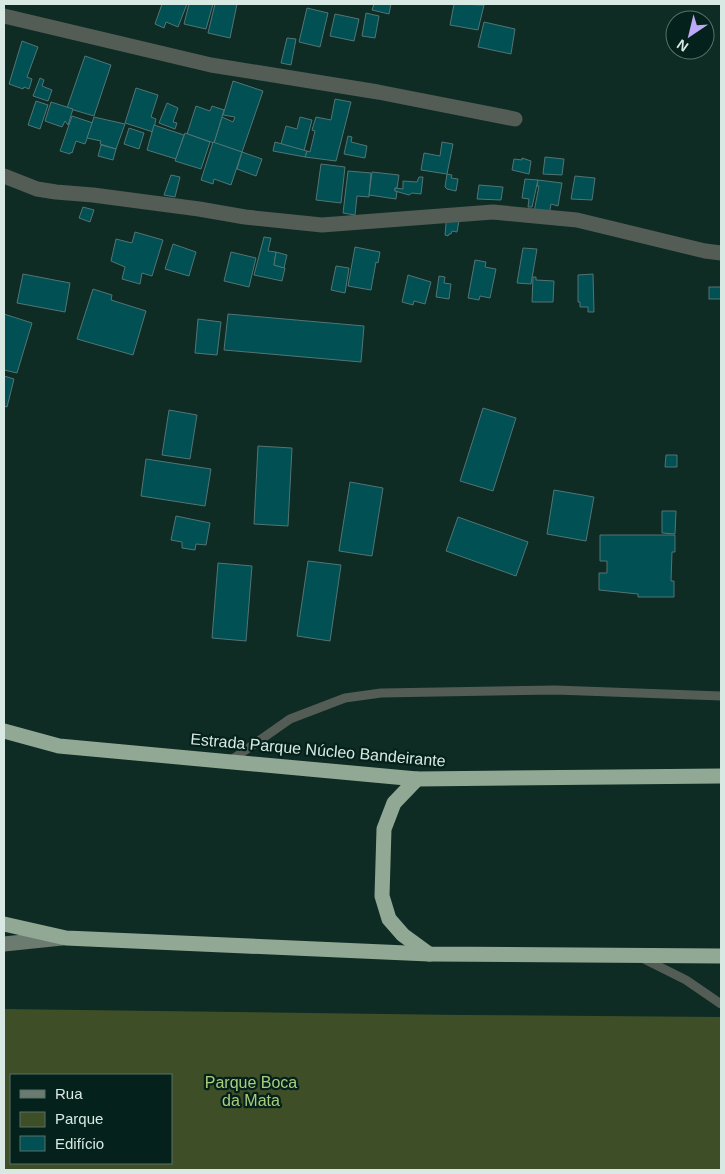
<svg xmlns="http://www.w3.org/2000/svg" width="725" height="1174" font-family="Helvetica,sans-serif">
	<style>
		.green { fill: #3e4e27; fill-rule: evenodd }
		.building { fill: #015154; stroke: #537475 }
		.lines { fill: none; stroke-linecap: round; stroke-linejoin: round }
		.lane { stroke: #535c55; stroke-width: 9 }
		.street { stroke: #535c55; stroke-width: 15 }
		.secondary { stroke: #6c7b6f; stroke-width: 15 }
		.highway { stroke: #91a895; stroke-width: 15 }
		.labels { text-anchor: middle; dominant-baseline: central; stroke-width: 4.5; stroke-linejoin: round; paint-order: stroke }
		.street-label { font-size: 16px; fill: #d8e9e3; stroke: #04211b }
		.park-label { font-size: 16px; fill: #abcd7b; stroke: #04211b }
	</style>
	<rect width="100%" height="100%" fill="#0e2b24"/>
	<path class="green" d="M4 1009 462 1015 721 1017V1170H4ZM11 1075H171V1163H11Z"/>
	<g class="building">
		<polygon points="162,4 187,4 178,27 166,22 164,28 155,24"/>
		<polygon points="189,4 213,4 206,29 184,24"/>
		<polygon points="215,4 237,4 230,38 208,33"/>
		<polygon points="374,4 391,4 389,14 372,10"/>
		<polygon points="454,4 484,5 478,30 450,25"/>
		<polygon points="307,8 328,13 320,47 299,42"/>
		<polygon points="366,13 379,16 375,38 362,36"/>
		<polygon points="335,14 359,19 354,41 330,36"/>
		<polygon points="484,22 515,29 511,54 478,47"/>
		<polygon points="287,38 296,39 291,65 281,63"/>
		<polygon points="22,41 38,47 27,77 32,79 29,89 24,87 23,89 9,84"/>
		<polygon points="85,56 111,65 94,116 67,108"/>
		<polygon points="40,78 44,80 42,86 52,90 48,101 33,96"/>
		<polygon points="233,81 263,91 242,152 214,143 222,117 233,122 235,117 223,115"/>
		<polygon points="136,88 158,95 151,117 156,119 153,132 125,123"/>
		<polygon points="335,99 351,102 336,161 305,157 307,151 310,152 315,131 312,130 316,117 331,120"/>
		<polygon points="36,101 48,105 40,129 28,125"/>
		<polygon points="51,102 73,109 68,125 65,121 62,127 45,121"/>
		<polygon points="167,103 178,108 173,122 177,123 175,129 159,123"/>
		<polygon points="196,106 210,111 212,106 224,110 214,143 187,134"/>
		<polygon points="72,116 93,123 85,144 76,141 72,153 71,152 70,154 60,151"/>
		<polygon points="94,117 125,124 116,149 100,144 101,141 87,138"/>
		<polygon points="300,117 312,120 304,151 281,144 286,126 297,129"/>
		<polygon points="154,125 184,135 176,159 147,150"/>
		<polygon points="129,128 144,133 139,149 124,144"/>
		<polygon points="185,133 210,142 201,169 175,161"/>
		<polygon points="348,136 352,137 351,142 367,146 365,158 344,154"/>
		<polygon points="213,142 242,152 231,185 214,179 213,184 201,180"/>
		<polygon points="275,142 307,151 305,157 273,151"/>
		<polygon points="442,142 453,144 447,174 421,170 424,153 440,156"/>
		<polygon points="101,145 116,149 113,160 98,156"/>
		<polygon points="242,152 262,159 256,176 237,169"/>
		<polygon points="545,157 564,159 562,175 543,174"/>
		<polygon points="522,158 531,161 529,174 512,170 514,159 522,160"/>
		<polygon points="321,164 345,167 341,203 316,200"/>
		<polygon points="348,171 371,173 369,197 357,196 355,215 343,213"/>
		<polygon points="372,172 399,175 397,188 395,188 395,191 397,191 396,199 369,195"/>
		<polygon points="447,174 452,175 451,178 458,179 456,191 447,189 445,187"/>
		<polygon points="171,175 180,177 175,197 164,195"/>
		<polygon points="575,176 595,178 592,200 571,199"/>
		<polygon points="419,177 423,177 421,194 412,193 409,195 395,191 395,188 403,189 403,181 417,182"/>
		<polygon points="525,179 538,180 532,207 528,207 529,199 522,198"/>
		<polygon points="538,180 562,183 558,206 551,204 549,215 534,212 539,186 537,186"/>
		<polygon points="479,185 503,187 501,200 477,199"/>
		<polygon points="83,207 94,210 90,222 79,218"/>
		<polygon points="447,213 460,215 457,232 452,231 451,234 449,234 448,236 445,235"/>
		<polygon points="135,232 163,240 152,276 142,273 140,284 122,279 125,267 111,261 116,239 132,243"/>
		<polygon points="264,237 271,238 268,251 276,252 274,265 285,268 282,281 254,275"/>
		<polygon points="173,244 196,252 189,276 165,269"/>
		<polygon points="355,247 380,252 378,263 376,262 371,290 348,286"/>
		<polygon points="523,248 537,249 531,284 517,283"/>
		<polygon points="231,252 256,258 249,287 224,281"/>
		<polygon points="276,252 287,255 284,268 274,265"/>
		<polygon points="475,260 486,262 485,267 496,269 490,298 480,296 479,300 468,298"/>
		<polygon points="336,266 349,268 345,293 331,290"/>
		<polygon points="23,274 70,283 65,312 17,303"/>
		<polygon points="593,274 594,312 588,312 588,307 580,307 580,302 578,302 578,275"/>
		<polygon points="408,275 431,282 425,304 414,301 413,305 402,302"/>
		<polygon points="439,276 445,277 444,283 451,284 449,299 436,297"/>
		<polygon points="533,277 536,277 536,280 554,281 553,302 532,302"/>
		<rect x="709" y="287" width="12" height="12"/>
		<polygon points="93,289 112,295 111,300 146,311 133,355 77,339"/>
		<polygon points="4,314 32,323 17,373 4,370"/>
		<polygon points="228,314 364,326 361,362 224,350"/>
		<polygon points="198,319 221,322 217,355 195,353"/>
		<polygon points="4,376 14,379 7,407 4,406"/>
		<polygon points="483,408 516,418 493,491 460,481"/>
		<polygon points="169,410 197,415 190,459 162,455"/>
		<polygon points="258,446 292,448 288,526 254,524"/>
		<polygon points="666,455 677,455 677,467 665,467"/>
		<polygon points="146,459 211,469 205,506 141,496"/>
		<polygon points="350,482 383,488 372,556 339,551"/>
		<polygon points="554,490 594,497 586,541 547,534"/>
		<polygon points="662,511 676,511 675,534 662,533"/>
		<polygon points="176,516 210,523 206,545 196,544 195,550 182,548 182,542 171,540"/>
		<polygon points="458,517 528,542 516,576 446,551"/>
		<polygon points="600,535 675,535 675,552 672,552 671,581 674,581 674,597 638,597 638,594 599,590 599,573 607,573 607,561 600,561"/>
		<polygon points="308,561 341,565 330,641 297,636"/>
		<polygon points="218,563 252,566 246,641 212,638"/>
	</g>
	<g class="lines">
		<g class="lane">
			<polyline points="230,761 290,719 345,698 381,693 555,690 721,696"/>
			<polyline points="642,958 686,980 721,1004"/>
		</g>
		<g class="street">
			<polyline points="4,16 211,65 378,92 515,119"/>
			<polyline points="4,176 37,189 56,192 93,195 199,209 245,217 322,225 493,212 577,220 705,251 721,253"/>
		</g>
		<polyline class="secondary" points="4,944 62,938"/>
		<g class="highway">
			<polyline points="4,731 59,746 417,779 721,776"/>
			<polyline points="417,779 394,803 384,829 382,896 389,919 403,935 429,954"/>
			<polyline points="4,924 66,938 429,954 721,956"/>
		</g>
	</g>
	<g class="labels">
		<g class="street-label">
			<text transform="translate(318 750) rotate(5)">Estrada Parque Núcleo Bandeirante</text>
		</g>
		<g class="park-label">
			<text x="251" y="1082">Parque Boca<tspan x="251" dy="18">da Mata</tspan></text>
		</g>
	</g>
	<rect width="725" height="1174" fill="none" stroke="#d8e9e3" stroke-width="10"/>
	<rect x="10" y="1074" width="162" height="90" fill="#04211b" stroke="#59716b"/>
	<rect x="20" y="1090" width="25" height="8" fill="#6c7b6f" stroke="#59716b"/>
	<text x="55" y="1099" font-size="15" fill="#d8e9e3">Rua</text>
	<rect x="20" y="1112" width="25" height="15" fill="#3e4e27" stroke="#59716b"/>
	<text x="55" y="1124" font-size="15" fill="#d8e9e3">Parque</text>
	<rect x="20" y="1136" width="25" height="15" fill="#015154" stroke="#59716b"/>
	<text x="55" y="1149" font-size="15" fill="#d8e9e3">Edifício</text>
	<g transform="translate(690 35) rotate(215)"><circle r="24" fill="#04211b" stroke="#59716b"/>
	<path d="M0-4L9 19L0 12L-9 19Z" fill="#bda9f5"/>
	<text y="-8" font-size="14" font-weight="bold" text-anchor="middle" fill="#d8e9e3">N</text>
	</g>
</svg>
